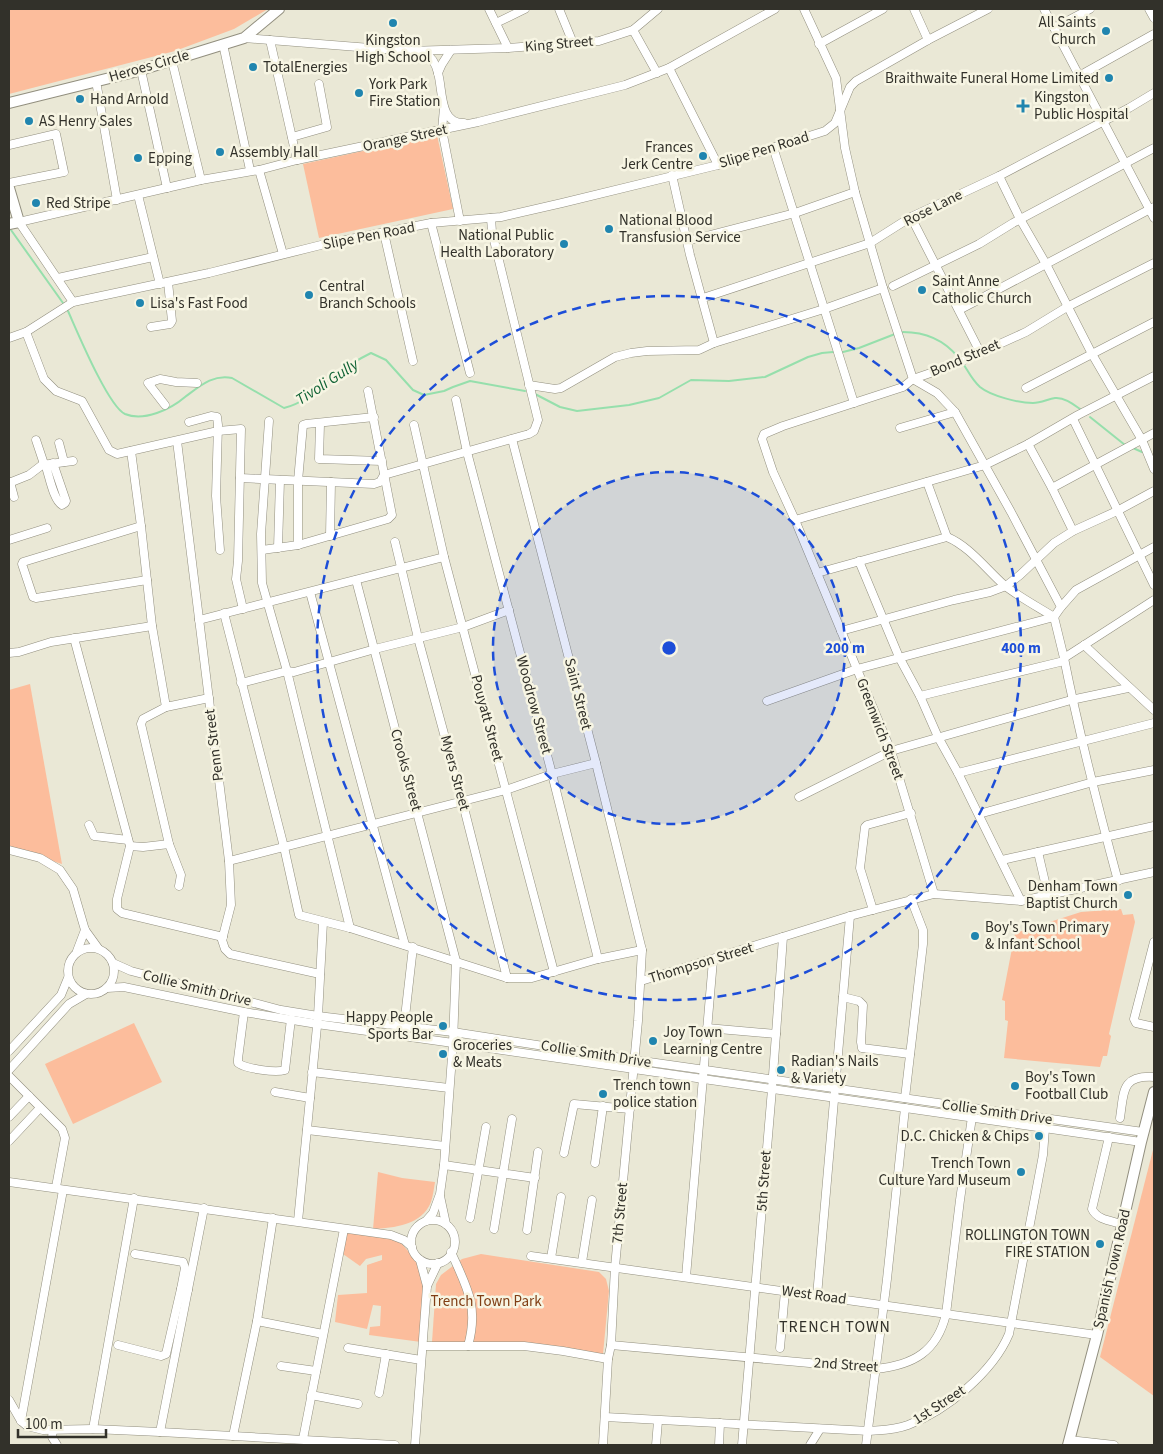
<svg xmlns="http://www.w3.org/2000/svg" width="1163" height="1454" font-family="'Source Sans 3',sans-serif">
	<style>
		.green { fill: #fcbd9c }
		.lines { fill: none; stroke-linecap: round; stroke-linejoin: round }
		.stream { stroke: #96dfac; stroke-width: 2 }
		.minor-casing { stroke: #928f7f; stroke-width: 9 }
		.major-casing { stroke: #928f7f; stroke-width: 12 }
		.minor { stroke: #fff; stroke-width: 8 }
		.major { stroke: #fff; stroke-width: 10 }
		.ring { fill: none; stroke: #1d4ed8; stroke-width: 2.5; stroke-dasharray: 9 6 }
		.poi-dot { fill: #2085af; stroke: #f7f5e3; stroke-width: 2 }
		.labels { text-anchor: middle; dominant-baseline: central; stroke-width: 5; stroke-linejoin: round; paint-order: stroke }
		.poi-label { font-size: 15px; fill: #32312a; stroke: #f7f5e3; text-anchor: start }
		.street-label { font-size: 15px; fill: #32312a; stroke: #f7f5e3 }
		.park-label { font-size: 15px; fill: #803e14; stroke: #f7f5e3 }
		.water-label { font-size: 16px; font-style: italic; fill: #106335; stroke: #f7f5e3 }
		.neighbourhood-label { font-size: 16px; letter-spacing: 1px; fill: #32312a; stroke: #f7f5e3 }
		.centre { fill: #1d4ed8; stroke: #f7f5e3; stroke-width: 2.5 }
		.ring-label { font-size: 15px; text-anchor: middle; font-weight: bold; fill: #1d4ed8; stroke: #f7f5e3; stroke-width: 5; stroke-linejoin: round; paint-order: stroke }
	</style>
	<rect width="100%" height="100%" fill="#eae8d6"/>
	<g class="green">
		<polygon points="9,9 268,9 234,29 175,51 9,94"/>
		<polygon points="437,135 453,209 319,238 303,164"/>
		<polygon points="30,684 62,864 9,847 9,690"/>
		<polygon points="1121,909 1123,915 1133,914 1135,922 1109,1034 1111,1036 1107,1056 1103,1056 1100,1067 1004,1058 1008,1021 1005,1020 1005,1001 1002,1000 1015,933 1081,912"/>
		<polygon points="134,1023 162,1082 73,1124 45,1064"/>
		<polygon points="1154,1146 1154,1396 1100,1357"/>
		<path d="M378 1172 402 1178 435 1182C434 1188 433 1196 431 1202 422 1225 394 1228 373 1229Z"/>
		<polygon points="347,1232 386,1236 400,1242 417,1261 423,1288 421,1342 369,1335 370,1327 380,1326 381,1306 373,1305 367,1329 335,1322 338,1295 367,1293 367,1265 382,1260 382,1255 366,1259 360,1266 343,1254"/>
		<polygon points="481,1254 599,1272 606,1279 609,1291 603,1354 432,1342 436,1284 441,1275 462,1259"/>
	</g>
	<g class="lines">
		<g class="stream">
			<polyline points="11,230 63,303"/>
			<path d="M68 311C77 331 108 406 125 414 144 422 171 409 185 397 200 386 213 374 232 378L284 408C305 403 321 387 337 374 348 365 359 359 371 353L386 360 413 390 424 395 444 391 453 387 470 381 525 391"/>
			<path d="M903 332C926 332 944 340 958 357"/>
			<polyline points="843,352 859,348 895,334"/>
			<path d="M964 365C969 373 973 381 980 387 991 396 1019 403 1033 403 1041 403 1048 399 1055 398 1064 397 1073 404 1080 409"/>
			<polyline points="535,394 560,407 577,411 629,405 659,398 691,380 729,381 765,377 808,357 822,353 833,352"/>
			<polyline points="1090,417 1125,445"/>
			<polyline points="1133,448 1142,452"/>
		</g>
		<defs>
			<g id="minor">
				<polyline points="489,9 508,48"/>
				<polyline points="559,9 573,43"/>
				<polyline points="914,9 928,40"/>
				<polyline points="1044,9 1154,218"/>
				<polyline points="1149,9 1154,18"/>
				<polyline points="496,23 525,9"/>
				<polyline points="1054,28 1090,9"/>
				<polyline points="633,30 657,73"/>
				<polyline points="244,38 408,51 508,48 599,41 633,30 658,9"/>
				<polyline points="270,40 297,160"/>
				<polyline points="223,44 250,170"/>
				<polyline points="819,44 883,9"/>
				<path d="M423 51C431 56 436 64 438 73 443 90 439 124 464 123"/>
				<polyline points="172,61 201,180"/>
				<polyline points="669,68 718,165"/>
				<polyline points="141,70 167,188"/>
				<polyline points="438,73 442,64 451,50"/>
				<polyline points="1079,76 1154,34"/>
				<polyline points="96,81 117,200"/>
				<polyline points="444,108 442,130 460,221"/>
				<polyline points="292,137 327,127 319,84"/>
				<polyline points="9,145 56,134 64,172 9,183"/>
				<polyline points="773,147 854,403"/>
				<polyline points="259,170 283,254"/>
				<polyline points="672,175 690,255 714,343"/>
				<polyline points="999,176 1020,219 1046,264 1092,354 1142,440 1154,469"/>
				<polyline points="138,195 160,284"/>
				<polyline points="911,217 980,352"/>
				<polyline points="431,223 470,373"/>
				<polyline points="384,233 413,361"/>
				<polyline points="687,241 795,213 855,192"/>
				<polyline points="58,278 153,257"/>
				<polyline points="893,286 979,244 1013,223 1154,148"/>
				<polyline points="703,298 870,243 911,217 999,176 1129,108 1154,93"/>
				<polyline points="73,302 19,222 201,180 259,170 297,160 478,122 625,85 669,68 775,9"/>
				<polyline points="959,310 1154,207"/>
				<polyline points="151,327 170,324 172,321 168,282"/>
				<polyline points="26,332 44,379 56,391 82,401 109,450 117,454 218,431 241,429 238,561 236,579 243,609"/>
				<polyline points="9,338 26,332 73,302 209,273 325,244 431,223 501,217 562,203 718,165 825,131 835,123 850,87 856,81 928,40 988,9"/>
				<polyline points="529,385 555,389 561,388 615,357 631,353 647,351 699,350 714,343 824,309 883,288"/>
				<polyline points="1026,388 1154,322"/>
				<polyline points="456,400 467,452 552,774 598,959"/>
				<polyline points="165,405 148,383 160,379 176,382 197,383"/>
				<polyline points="1073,419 1154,585"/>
				<polyline points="269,421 261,534 262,583 287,671 350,928"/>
				<polyline points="189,422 211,416 217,417 218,425 216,496 220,550"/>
				<polyline points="320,424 319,459 382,461"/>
				<polyline points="414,425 444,557 554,972"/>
				<polyline points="900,428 955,412"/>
				<polyline points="512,439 596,763 642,950 638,1021 615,1267 611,1345 608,1359 603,1445"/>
				<polyline points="36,440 44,464"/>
				<polyline points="177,441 229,861 231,905 222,940 225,949 230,954 320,974"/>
				<polyline points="59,443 64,462"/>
				<polyline points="1028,444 1052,488 1073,531"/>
				<polyline points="131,451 141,526 152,626 166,707 209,698"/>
				<path d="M45 464C49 474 53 500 62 505L65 503 66 501 53 463"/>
				<polyline points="240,478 374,484 380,482 384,475 529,434 534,431 538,420 492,232 491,218"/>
				<polyline points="10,482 14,497"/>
				<polyline points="927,482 947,537"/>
				<polyline points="9,483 29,475 42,465 73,461"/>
				<polyline points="1052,488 1154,433"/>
				<polyline points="795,520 985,465 1028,444 1078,415 1154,376"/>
				<polyline points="141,526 23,562 22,564 33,597 36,598 147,580"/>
				<polyline points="330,536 331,482"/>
				<polyline points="9,540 47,528"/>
				<polyline points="395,542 418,638 462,800 507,978"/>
				<polyline points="298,545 298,481 303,425 306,424 374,417"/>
				<polyline points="278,548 280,480"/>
				<polyline points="262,550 298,545 388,519 392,515 368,391"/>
				<polyline points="859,561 899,657 920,696 938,737 958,773 1021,901"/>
				<path d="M817 573 947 537C969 546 986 569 1004 585 1019 597 1038 607 1054 617L1064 658 1154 600"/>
				<polyline points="356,580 456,961 453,1043 444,1165 440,1194 433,1213 426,1221"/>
				<polyline points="310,592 405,945"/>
				<polyline points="1061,607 1076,590 1154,547"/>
				<polyline points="224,613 284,847 299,915 350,928 507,978 532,978 598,959 642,950"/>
				<polyline points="199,620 444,557"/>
				<polyline points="841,631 954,600 990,592 1006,586 1020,575 1054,543 1073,531 1117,511 1154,491"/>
				<polyline points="74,638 130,846 117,899 117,909 122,913 223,937"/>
				<polyline points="1084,645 1154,710"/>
				<polyline points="9,653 19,652 51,642 152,626"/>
				<path d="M1064 658C1079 733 1098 807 1118 881"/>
				<polyline points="241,683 287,671 294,672 375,649 463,627 509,610"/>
				<polyline points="920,696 1064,661"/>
				<polyline points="767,701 857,669 1054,617 1061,607 1011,512 955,412 937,393 913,379 883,288 855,192 845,148 836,78 804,9"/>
				<polyline points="166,707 143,719 141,724 169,844 181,875 179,886"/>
				<polyline points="958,773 1154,723"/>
				<polyline points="799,797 891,751 1071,700 1128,688"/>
				<polyline points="979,814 1093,782 1154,770"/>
				<polyline points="89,825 94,836 128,840"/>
				<polyline points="130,846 143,847 169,844"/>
				<polyline points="9,850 40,858 60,870 73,889 85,930 98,948"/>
				<polyline points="1038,852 1048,895"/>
				<polyline points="1002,860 1154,826"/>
				<polyline points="229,861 506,790 552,774 596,763"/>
				<polyline points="934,894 891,751 795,520 773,472 762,439 764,434 783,426 903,387 913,379 951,366 1026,332 1067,307 1154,263"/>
				<polyline points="873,910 860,868 865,827 867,825 911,813"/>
				<polyline points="1154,942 1134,1019 1136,1023 1154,1027"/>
				<circle cx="91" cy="971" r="23"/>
				<polyline points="77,951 85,930"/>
				<polyline points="113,963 131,971 281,1010 318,1016 453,1032 635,1060 1143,1132"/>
				<polyline points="641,981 850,916 934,894 1021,901 1154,872"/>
				<polyline points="107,988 124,987 244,1012 317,1024 453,1043 1141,1142"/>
				<polyline points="843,997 859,1001 863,1005 861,1042 862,1048 910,1054"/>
				<path d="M244 1012 238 1059V1063C246 1069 276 1073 285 1070L291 1019"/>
				<polyline points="404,1026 413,947"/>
				<polyline points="707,1028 776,1034"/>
				<polyline points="9,1051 61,995 68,978"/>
				<polyline points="9,1070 69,1004 86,994"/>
				<polyline points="312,1072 449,1088"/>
				<polyline points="9,1076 62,1129 65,1138 56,1187"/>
				<polyline points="275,1092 310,1098"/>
				<polyline points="905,1098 923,944 923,930 911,899"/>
				<polyline points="9,1117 29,1096"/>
				<path d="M1120 1118C1124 1092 1121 1075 1154 1077"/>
				<polyline points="307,1130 445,1146"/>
				<path d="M1109 1137 1092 1209C1097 1220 1112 1221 1122 1224"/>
				<polyline points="9,1141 40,1108"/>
				<polyline points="564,1153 574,1104 630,1109"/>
				<polyline points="595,1163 603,1106"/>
				<polyline points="444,1165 535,1178"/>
				<polyline points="9,1182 391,1235 404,1240 412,1247"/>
				<polyline points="440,1196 446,1224"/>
				<polyline points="470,1218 486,1127"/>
				<circle cx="433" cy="1242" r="22"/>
				<polyline points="298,1221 318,1016 323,922"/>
				<polyline points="494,1229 512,1119"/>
				<polyline points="527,1230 538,1152"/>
				<path d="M451 1252C467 1288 479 1306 468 1346"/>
				<polyline points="135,1254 183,1262 185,1268 181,1289"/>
				<polyline points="531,1256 1097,1335"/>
				<polyline points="551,1258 561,1197"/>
				<polyline points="420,1260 427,1286"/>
				<polyline points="582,1262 592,1200"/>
				<polyline points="686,1277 713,960"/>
				<polyline points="817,1296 850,916"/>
				<polyline points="257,1321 323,1334"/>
				<polyline points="118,1345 161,1356 166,1354 181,1289 188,1290"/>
				<path d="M611 1345 876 1369C913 1365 937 1352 946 1314L960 1200 972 1117"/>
				<polyline points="423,1346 524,1346 563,1351 608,1359"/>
				<polyline points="348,1348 421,1360"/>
				<polyline points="780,1348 785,1291"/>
				<polyline points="281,1366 316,1371"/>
				<polyline points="379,1393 386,1354"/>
				<polyline points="311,1395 358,1404"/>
				<polyline points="9,1400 21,1421 27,1426 43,1430 93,1429 160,1432 395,1445"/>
				<path d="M605 1417 869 1431C882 1430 895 1430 908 1425 946 1411 993 1372 1009 1334L1043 1155 1045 1128"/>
				<polyline points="21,1421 63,1190"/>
				<polyline points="93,1429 134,1198"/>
				<polyline points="53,1430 52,1437 57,1445"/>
				<polyline points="160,1432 204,1208"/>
				<polyline points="233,1436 257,1321 273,1218"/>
				<polyline points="303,1439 344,1229"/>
				<polyline points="1069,1440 1114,1445"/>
				<polyline points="415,1445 427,1286 438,1263"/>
				<polyline points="656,1445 658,1421"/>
				<polyline points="719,1445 720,1423"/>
				<polyline points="742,1445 772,1089 783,937"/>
				<polyline points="810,1445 820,1429"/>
				<polyline points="866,1445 887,1279 905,1108"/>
			</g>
			<g id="major">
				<polyline points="9,103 134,72 244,38 279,9"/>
				<polyline points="9,188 19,222 9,224"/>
				<polyline points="1068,1445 1097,1335 1141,1142 1154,1092"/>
			</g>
		</defs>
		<use href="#minor" class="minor-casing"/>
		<use href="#major" class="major-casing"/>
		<use href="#minor" class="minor"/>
		<use href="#major" class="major"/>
	</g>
	<circle cx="669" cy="648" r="176" fill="#1d4ed8" fill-opacity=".12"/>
	<g class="ring">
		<circle cx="669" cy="648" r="176"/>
		<circle cx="669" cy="648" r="352"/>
	</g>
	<g class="poi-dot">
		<circle cx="393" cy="23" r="5"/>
		<circle cx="1106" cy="31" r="5"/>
		<circle cx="253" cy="67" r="5"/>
		<circle cx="1109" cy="78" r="5"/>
		<circle cx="359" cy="93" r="5"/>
		<circle cx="80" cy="99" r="5"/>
		<path d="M1020.5 98.5h5v5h5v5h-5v5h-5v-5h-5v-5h5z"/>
		<circle cx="29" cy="121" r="5"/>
		<circle cx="220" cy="152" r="5"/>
		<circle cx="703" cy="156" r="5"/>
		<circle cx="138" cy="158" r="5"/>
		<circle cx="36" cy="203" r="5"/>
		<circle cx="609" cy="229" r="5"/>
		<circle cx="564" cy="244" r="5"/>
		<circle cx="922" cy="290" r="5"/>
		<circle cx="309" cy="295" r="5"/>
		<circle cx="140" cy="303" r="5"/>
		<circle cx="1128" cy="895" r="5"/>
		<circle cx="975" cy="936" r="5"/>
		<circle cx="443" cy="1026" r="5"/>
		<circle cx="653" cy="1041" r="5"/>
		<circle cx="443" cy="1054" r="5"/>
		<circle cx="781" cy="1070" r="5"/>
		<circle cx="1015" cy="1086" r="5"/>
		<circle cx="603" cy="1094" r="5"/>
		<circle cx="1039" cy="1136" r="5"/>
		<circle cx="1021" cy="1172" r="5"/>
		<circle cx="1100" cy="1244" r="5"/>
	</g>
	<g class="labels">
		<g class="poi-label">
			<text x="1096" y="22" text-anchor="end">All Saints<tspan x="1096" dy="17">Church</tspan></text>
			<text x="393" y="40" text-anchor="middle">Kingston<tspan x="393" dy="17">High School</tspan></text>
			<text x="263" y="67">TotalEnergies</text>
			<text x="1099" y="78" text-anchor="end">Braithwaite Funeral Home Limited</text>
			<text x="369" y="84">York Park<tspan x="369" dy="17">Fire Station</tspan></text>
			<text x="1034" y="97">Kingston<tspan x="1034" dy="17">Public Hospital</tspan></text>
			<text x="90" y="99">Hand Arnold</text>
			<text x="39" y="121">AS Henry Sales</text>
			<text x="693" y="147" text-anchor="end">Frances<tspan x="693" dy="17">Jerk Centre</tspan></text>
			<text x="230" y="152">Assembly Hall</text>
			<text x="148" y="158">Epping</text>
			<text x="46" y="203">Red Stripe</text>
			<text x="619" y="220">National Blood<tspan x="619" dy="17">Transfusion Service</tspan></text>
			<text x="554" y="235" text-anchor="end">National Public<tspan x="554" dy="17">Health Laboratory</tspan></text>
			<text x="932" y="281">Saint Anne<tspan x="932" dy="17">Catholic Church</tspan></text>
			<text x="319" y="286">Central<tspan x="319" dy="17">Branch Schools</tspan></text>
			<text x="150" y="303">Lisa's Fast Food</text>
			<text x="1118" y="886" text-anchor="end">Denham Town<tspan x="1118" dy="17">Baptist Church</tspan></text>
			<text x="985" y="927">Boy's Town Primary<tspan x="985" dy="17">&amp; Infant School</tspan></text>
			<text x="433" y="1017" text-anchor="end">Happy People<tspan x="433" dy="17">Sports Bar</tspan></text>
			<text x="663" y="1032">Joy Town<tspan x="663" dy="17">Learning Centre</tspan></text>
			<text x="453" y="1045">Groceries<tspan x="453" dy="17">&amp; Meats</tspan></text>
			<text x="791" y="1061">Radian's Nails<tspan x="791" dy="17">&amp; Variety</tspan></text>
			<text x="1025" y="1077">Boy's Town<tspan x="1025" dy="17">Football Club</tspan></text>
			<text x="613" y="1085">Trench town<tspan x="613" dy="17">police station</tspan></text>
			<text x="1029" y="1136" text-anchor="end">D.C. Chicken &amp; Chips</text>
			<text x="1011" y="1163" text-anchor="end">Trench Town<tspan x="1011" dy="17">Culture Yard Museum</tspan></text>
			<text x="1090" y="1235" text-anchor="end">ROLLINGTON TOWN<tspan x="1090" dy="17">FIRE STATION</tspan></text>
		</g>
		<g class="street-label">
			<text transform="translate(559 44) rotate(-5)">King Street</text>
			<text transform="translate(149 66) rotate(-16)">Heroes Circle</text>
			<text transform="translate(405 138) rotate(-12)">Orange Street</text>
			<text transform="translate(764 150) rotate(-17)">Slipe Pen Road</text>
			<text transform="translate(933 208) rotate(-27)">Rose Lane</text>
			<text transform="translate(369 236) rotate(-11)">Slipe Pen Road</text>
			<text transform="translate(965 358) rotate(-23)">Bond Street</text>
			<text transform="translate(578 694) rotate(76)">Saint Street</text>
			<text transform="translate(534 705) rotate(75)">Woodrow Street</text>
			<text transform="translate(487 718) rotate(75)">Pouyatt Street</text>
			<text transform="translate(880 729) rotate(69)">Greenwich Street</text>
			<text transform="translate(214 745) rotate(-97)">Penn Street</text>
			<text transform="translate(406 770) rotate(75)">Crooks Street</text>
			<text transform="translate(455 773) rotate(75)">Myers Street</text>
			<text transform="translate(701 963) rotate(-17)">Thompson Street</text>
			<text transform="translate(197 988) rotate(14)">Collie Smith Drive</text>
			<text transform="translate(596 1054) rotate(9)">Collie Smith Drive</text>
			<text transform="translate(997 1112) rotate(8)">Collie Smith Drive</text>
			<text transform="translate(764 1181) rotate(-86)">5th Street</text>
			<text transform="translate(620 1213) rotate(-85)">7th Street</text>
			<text transform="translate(1112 1269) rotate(-77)">Spanish Town Road</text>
			<text transform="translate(814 1295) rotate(8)">West Road</text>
			<text transform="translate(846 1365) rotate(4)">2nd Street</text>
			<text transform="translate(939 1405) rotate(-33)">1st Street</text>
		</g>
		<g class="park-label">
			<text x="486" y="1301">Trench Town Park</text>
		</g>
		<g class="water-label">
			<text transform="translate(327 382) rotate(-33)">Tivoli Gully</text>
		</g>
		<g class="neighbourhood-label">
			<text x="835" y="1327">TRENCH TOWN</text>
		</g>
	</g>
	<circle cx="669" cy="648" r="8" class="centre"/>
	<g class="ring-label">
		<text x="845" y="653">200 m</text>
		<text x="1021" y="653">400 m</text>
	</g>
	<rect width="1163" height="1454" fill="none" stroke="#32312a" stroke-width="20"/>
	<path d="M18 1429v8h88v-8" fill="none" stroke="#32312a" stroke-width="2.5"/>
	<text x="25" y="1429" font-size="15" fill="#32312a" stroke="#f7f5e3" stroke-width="4" paint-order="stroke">100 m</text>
</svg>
